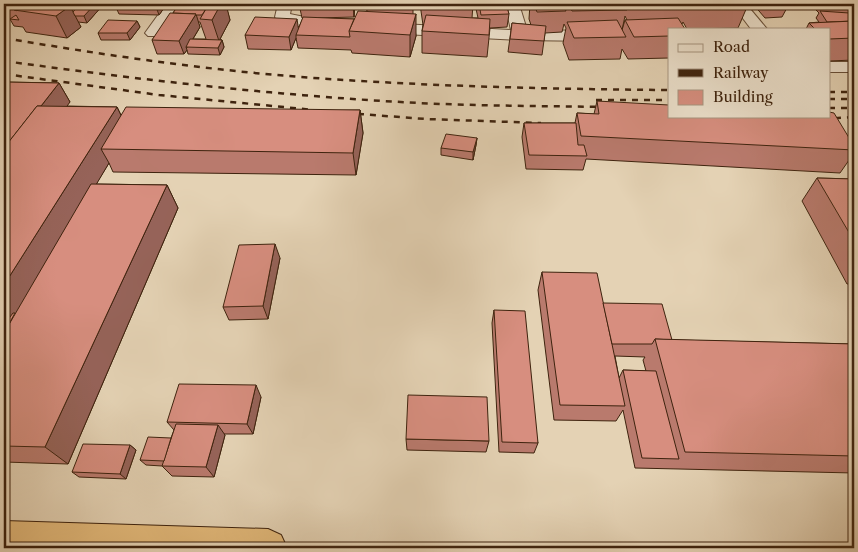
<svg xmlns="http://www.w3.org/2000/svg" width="858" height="552" font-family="'Libre Caslon Text',serif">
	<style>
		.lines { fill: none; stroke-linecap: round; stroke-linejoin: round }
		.street-casing { stroke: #684f38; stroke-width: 2 }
		.highway-casing { stroke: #3e230e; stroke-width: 2 }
		.street { fill: #ede2ce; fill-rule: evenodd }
		.highway { fill: #e2b97a; fill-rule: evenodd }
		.rail { stroke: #3e230e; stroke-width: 2.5; stroke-dasharray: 6 6; stroke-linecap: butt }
		.wall { fill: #b97a6d; stroke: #3e230e; fill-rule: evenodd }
		.shaded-wall { fill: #966359; stroke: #3e230e }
		.building { fill: #d78e7f; stroke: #3e230e }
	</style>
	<rect width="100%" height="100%" fill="#e4d2b4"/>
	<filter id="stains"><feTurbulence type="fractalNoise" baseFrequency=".004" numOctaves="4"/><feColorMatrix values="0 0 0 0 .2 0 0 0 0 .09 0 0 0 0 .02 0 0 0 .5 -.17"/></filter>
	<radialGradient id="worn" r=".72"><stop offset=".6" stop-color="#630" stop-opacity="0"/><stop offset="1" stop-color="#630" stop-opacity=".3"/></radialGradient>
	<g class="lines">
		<defs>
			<g id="street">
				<polygon points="166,4 180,4 158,36 148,36 145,33"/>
				<path d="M278 4H292L290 14C306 18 323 19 338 23L341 26 338 29C319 34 296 25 277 20L275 17Z"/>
				<polygon points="505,4 519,4 527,30 595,31 601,33 603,36 601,39 595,41 520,40 384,33 379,31 376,28 379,25 384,23 511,30"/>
				<polygon points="732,4 746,4 767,29 751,29"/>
				<rect x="829" y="62" width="25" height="10"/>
			</g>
			<polygon id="highway" points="4,521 268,529 281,535 287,548 4,548"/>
		</defs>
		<use href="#street" class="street-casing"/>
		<use href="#highway" class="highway-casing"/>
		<use href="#street" class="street"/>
		<use href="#highway" class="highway"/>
		<g class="rail">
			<path d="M4 38C98 54 193 68 288 76 415 86 542 89 669 90"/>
			<path d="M4 61C142 80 280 96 419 103 482 106 546 106 609 107"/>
			<polyline points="4,74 159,95 314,110"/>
			<polyline points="829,92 854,92"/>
			<polyline points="829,99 854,99"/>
			<polyline points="596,100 669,100"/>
			<polyline points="829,108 854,108"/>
			<polyline points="346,113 426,119 541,123"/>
			<polyline points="823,119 854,117"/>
		</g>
	</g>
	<g class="wall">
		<polygon points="4,4 79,4 103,5 87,23 78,22 81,27 67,38 26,32 23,27 14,26 4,9"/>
		<polygon points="102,4 167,4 159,15 119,14 115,5 103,5"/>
		<path d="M179 4H229L228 6H226L230 20 220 39 222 40 224 47 220 55 188 54 187 50 184 54H157L152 40 173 13ZM198 22H200L206 39H193L200 27Z"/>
		<polygon points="230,4 269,4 268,8 231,7"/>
		<polygon points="299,4 355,4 354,17 318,18 354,19 367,11 366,4 413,4 413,14 416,36 410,57 352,53 351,50 298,48 296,38 291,50 248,49 245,35 298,29 303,18 302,18"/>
		<polygon points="420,4 473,4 472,18 478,18 475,4 506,4 509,14 507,27 490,28 487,57 422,53 422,31 423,24 423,25"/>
		<path d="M530 4H745L747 7 738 28 687 29 683 22 682 24 669 29V58L628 59 622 49 620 59 569 60 563 43 566 28 564 24 562 32 545 33 542 55 508 52 512 23 531 25 529 19ZM625 16 627 20H625L622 30Z"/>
		<polygon points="753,4 789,4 782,17 765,18"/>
		<polygon points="810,4 854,4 854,18 852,18 854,21 854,60 829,61 829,29 806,29 809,23 819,22 816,18 819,13"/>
		<polygon points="137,21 140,27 130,40 101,40 98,33"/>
		<polygon points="4,82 59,83 70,102 66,106 117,107 121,115 360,110 363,133 356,175 113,172 109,163 96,184 167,185 178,208 68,464 4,462"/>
		<polygon points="597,101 854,146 854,153 840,173 586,159 583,170 526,169 522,137 524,123 575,123 577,113 594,114"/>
		<polygon points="477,138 476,145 473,160 441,155 441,148"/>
		<polygon points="817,178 854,179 854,284 847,284 802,201"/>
		<polygon points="280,258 268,319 229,320 223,307"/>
		<path d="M542 272 603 303 672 340 854 344V473L635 468 623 410 616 421 554 420 538 290ZM615 356 645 357 643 360 646 371 623 370 619 378Z"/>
		<polygon points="494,310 538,443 534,453 499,452 492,323"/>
		<polygon points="261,397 253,434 224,434 225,435 214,477 172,476 162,466 146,465 140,460 171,438 174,430 167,422"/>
		<polygon points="406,439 489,441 486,452 407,450"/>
		<polygon points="130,445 136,450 126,479 79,477 72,472"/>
	</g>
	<g class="shaded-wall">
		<polygon points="12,4 25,4 16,11"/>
		<polygon points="94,4 102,4 103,5 87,23 84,16"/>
		<polygon points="155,4 167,4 159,15"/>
		<polygon points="220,4 226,4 230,20 219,41 212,20"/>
		<polygon points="353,4 355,4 354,17"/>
		<polygon points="70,6 81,27 67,38 56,16"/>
		<polygon points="196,14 200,27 188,47 186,47 187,50 184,54 179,41"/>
		<polygon points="416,14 416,36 410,57 410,35"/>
		<polygon points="297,19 299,32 296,35 296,38 291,50 289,37"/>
		<polygon points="137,21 140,27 130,40 127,33"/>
		<polygon points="222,40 224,47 220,55 218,48"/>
		<polygon points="59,83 70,102 4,192 4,154"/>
		<polygon points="117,107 128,130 101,149 109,163 6,336 4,336 4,285"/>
		<polygon points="360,110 363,133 356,175 353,153"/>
		<polygon points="477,138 476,145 473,160 473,152"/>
		<polygon points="167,185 178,208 68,464 45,447"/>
		<polygon points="275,244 280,258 268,319 263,306"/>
		<polygon points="256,385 261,397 253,434 247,424"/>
		<polygon points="218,425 225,435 214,477 206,467"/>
		<polygon points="130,445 136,450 126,479 120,474"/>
	</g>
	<g class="building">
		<polygon points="23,4 55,4 70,6 56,16 14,10"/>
		<polygon points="63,4 78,4 74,7 62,5"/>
		<polygon points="80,4 95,4 84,16 75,16 73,12"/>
		<polygon points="179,4 209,4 202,15 195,15 196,14 173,13"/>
		<polygon points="209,4 221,4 212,20 200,19"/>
		<polygon points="479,4 506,4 509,14 481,15"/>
		<polygon points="534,4 563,4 566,11 537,12"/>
		<polygon points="568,4 623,4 627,10 572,11"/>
		<polygon points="636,4 685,4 688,8 639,9"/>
		<polygon points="693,4 745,4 747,7 696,8"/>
		<polygon points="358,11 416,14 410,35 349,31"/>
		<polygon points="820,11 849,13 854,21 827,22"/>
		<polygon points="170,13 196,14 179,41 152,40"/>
		<polygon points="16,15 19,20 10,19"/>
		<polygon points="426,15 490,19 489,35 422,31"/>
		<polygon points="255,17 297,19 289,37 245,35"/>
		<polygon points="303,17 354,19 349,31 350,37 296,35"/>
		<polygon points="678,18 685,29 669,29 669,36 634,37 625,20"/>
		<polygon points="108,20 137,21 127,33 98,33"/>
		<polygon points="617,20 626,37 574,38 567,22"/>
		<polygon points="854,21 854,38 829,39 829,29 815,29 809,23"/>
		<polygon points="512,23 546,26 544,41 510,39"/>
		<polygon points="190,39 222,40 218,48 186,47"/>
		<polygon points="4,82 59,83 41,106 37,106 4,148"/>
		<polygon points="597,101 669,105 669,116 829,116 829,112 834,113 854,146 854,150 581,136 577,113 599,114"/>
		<polygon points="37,106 117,107 4,285 4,148"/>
		<polygon points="126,107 360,110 353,153 101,149"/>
		<polygon points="524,123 576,123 578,145 584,145 587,156 529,155"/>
		<polygon points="446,134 477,138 473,152 441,148"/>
		<polygon points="817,178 854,179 854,241"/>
		<polygon points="91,184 167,185 45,447 4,446 4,333"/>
		<polygon points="275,244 263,306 223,307 239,245"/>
		<polygon points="542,272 597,273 625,406 560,405"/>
		<polygon points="603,303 662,304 672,340 655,339 652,344 612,344"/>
		<polygon points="494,310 525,311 538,443 502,442"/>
		<polygon points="13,313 15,313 4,333 4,325"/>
		<polygon points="655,339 854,344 854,456 685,452"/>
		<polygon points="623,370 656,371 679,459 642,458"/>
		<polygon points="179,384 256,385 247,424 167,422"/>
		<polygon points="408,395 487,397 489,441 406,439"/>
		<polygon points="176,424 218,425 206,467 162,466"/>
		<polygon points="148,437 171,438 164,461 140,460"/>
		<polygon points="83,444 130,445 120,474 72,472"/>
	</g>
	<rect width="858" height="552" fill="none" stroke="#e4d2b4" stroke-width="20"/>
	<rect x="5" y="5" width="848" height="542" fill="none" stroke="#3e230e" stroke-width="2.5"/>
	<rect x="10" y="10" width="838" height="532" fill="none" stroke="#3e230e"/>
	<rect x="668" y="28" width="162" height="90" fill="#ede2ce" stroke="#a79681"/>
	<rect x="678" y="44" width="25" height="8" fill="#ede2ce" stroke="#a79681"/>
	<text x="713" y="52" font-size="15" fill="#3e230e">Road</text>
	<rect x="678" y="69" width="25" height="8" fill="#3e230e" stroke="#a79681"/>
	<text x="713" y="78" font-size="15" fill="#3e230e">Railway</text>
	<rect x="678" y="90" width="25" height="15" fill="#d78e7f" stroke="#a79681"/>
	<text x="713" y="102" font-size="15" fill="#3e230e">Building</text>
	<rect width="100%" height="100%" filter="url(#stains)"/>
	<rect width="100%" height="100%" fill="url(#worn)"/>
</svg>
